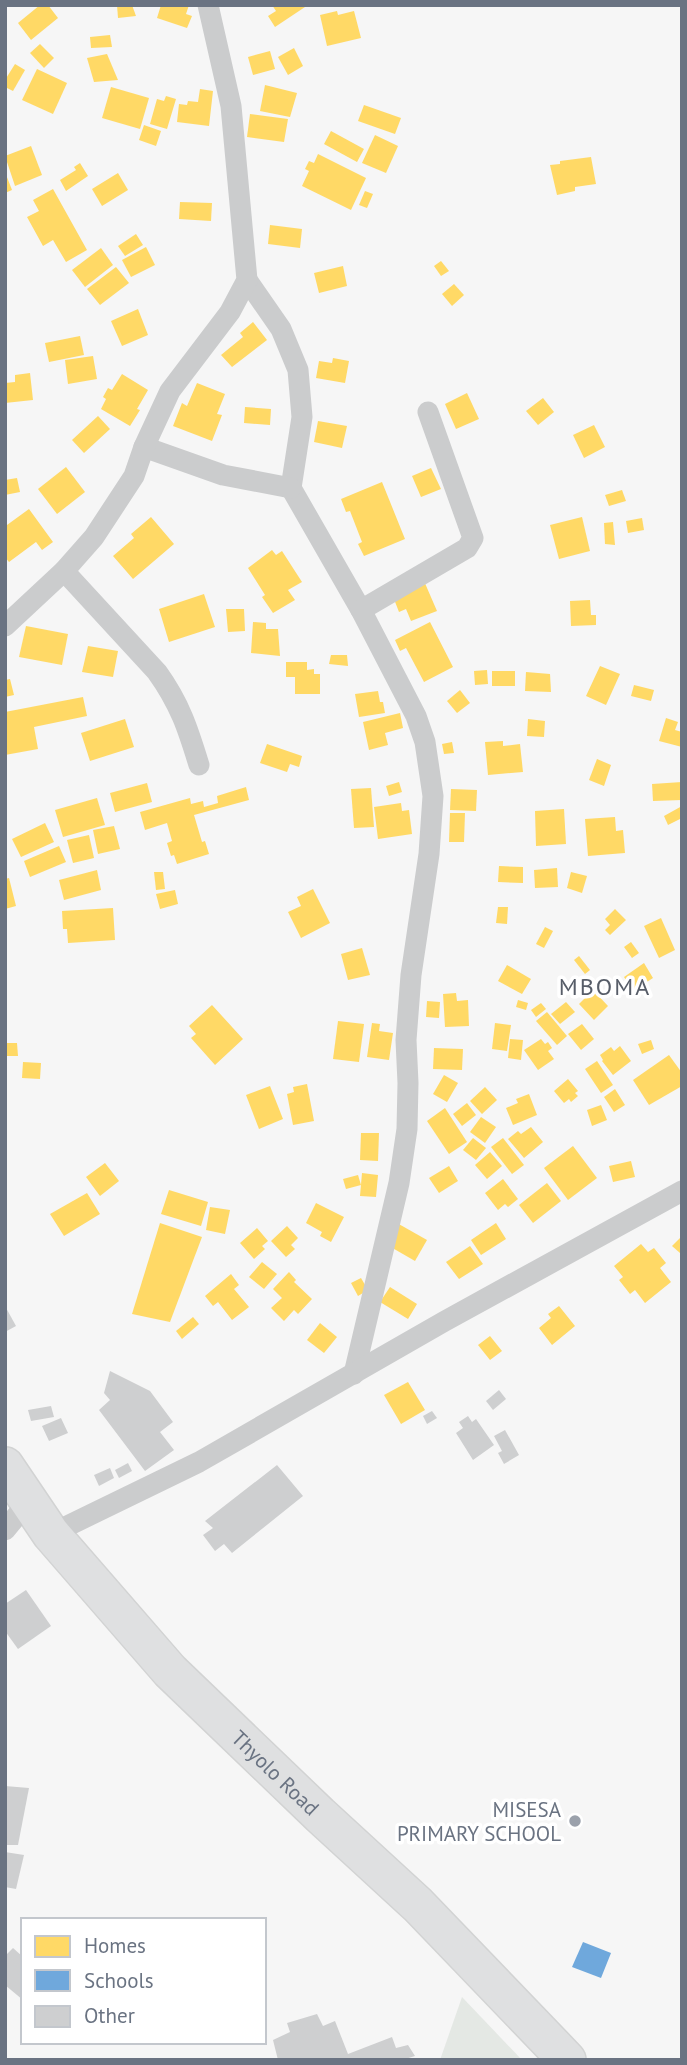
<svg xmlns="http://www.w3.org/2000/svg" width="687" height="2065" font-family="'PT Sans',sans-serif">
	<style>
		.green { fill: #e4e8e4 }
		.homes { fill: #ffd966 }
		.schools { fill: #6fa8dc }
		.building { fill: #cecfd0 }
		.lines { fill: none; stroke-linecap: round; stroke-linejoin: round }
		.highway-casing { stroke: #d2d3d3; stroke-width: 40 }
		.street { stroke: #cbcccd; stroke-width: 21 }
		.highway { stroke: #dfe0e1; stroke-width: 37 }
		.poi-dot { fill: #9ba1ab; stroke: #fff; stroke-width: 2.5 }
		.labels { text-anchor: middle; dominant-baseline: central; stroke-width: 7; stroke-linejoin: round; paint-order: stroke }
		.street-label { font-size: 21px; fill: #6a7382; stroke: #fff }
		.poi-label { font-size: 21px; fill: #6a7382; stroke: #fff; text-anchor: end }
		.quarter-label { font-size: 24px; letter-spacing: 2px; fill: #575d68; stroke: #fff }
	</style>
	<rect width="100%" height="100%" fill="#f6f6f6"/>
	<polygon class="green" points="462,1997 522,2060 440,2060"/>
	<g class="homes">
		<polygon points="40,5 48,5 58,18 31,40 18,23"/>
		<polygon points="117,5 132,5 136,16 118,18"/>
		<polygon points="161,5 189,5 186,14 192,16 187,28 157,18"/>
		<polygon points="272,5 308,5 275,27 268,16 276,11"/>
		<polygon points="337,11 338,15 354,11 361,38 327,46 320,15"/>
		<polygon points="110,35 112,47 91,48 90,37"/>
		<polygon points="40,44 54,58 44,68 30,53"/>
		<polygon points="294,48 303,66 288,75 278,57"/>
		<polygon points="270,51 275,69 253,75 248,57"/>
		<polygon points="107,54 118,80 94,82 87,58"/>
		<polygon points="15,64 25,70 13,91 5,87 5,80"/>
		<polygon points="37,69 67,83 53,114 22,100"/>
		<polygon points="265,85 297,93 290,117 260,111"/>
		<polygon points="111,87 149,98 140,129 102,118"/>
		<polygon points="200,89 213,91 209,126 177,122 179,104 187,105 188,101 198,102"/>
		<polygon points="166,96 176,99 167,129 150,124 157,99 164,101"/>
		<polygon points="364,105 401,118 395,134 358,121"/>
		<polygon points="250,114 288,119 284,142 247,137"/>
		<polygon points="144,125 161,131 156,146 139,140"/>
		<polygon points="331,131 364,149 357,162 324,144"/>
		<polygon points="375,135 398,146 386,173 362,163"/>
		<polygon points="31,146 42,175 15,186 5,156"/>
		<polygon points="318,154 366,178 351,210 302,186 309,171 305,169 309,161 314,163"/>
		<polygon points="591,157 596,184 575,187 575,191 557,195 550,165 560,164 560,161"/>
		<polygon points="80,163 88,176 66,191 60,180 76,170 74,167"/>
		<polygon points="5,172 12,190 5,193"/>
		<polygon points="118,173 128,190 102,206 92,189"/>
		<polygon points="53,189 87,250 66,262 53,240 43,246 27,217 39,211 33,200"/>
		<polygon points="365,191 373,194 367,208 359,205"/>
		<polygon points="180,202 212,203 211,221 179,219"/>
		<polygon points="270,225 302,229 300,248 268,244"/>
		<polygon points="136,234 143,245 125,256 118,246"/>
		<polygon points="146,247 155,265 131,277 122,260"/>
		<polygon points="101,248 113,265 85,287 72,270"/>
		<polygon points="441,261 449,271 441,276 434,266"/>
		<polygon points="343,266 347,286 319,293 314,273"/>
		<polygon points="116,267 129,283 100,305 87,289"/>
		<polygon points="454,284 464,295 452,306 442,294"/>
		<polygon points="138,309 148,335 122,346 111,321"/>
		<polygon points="253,322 267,340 232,367 221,355 243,337 240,333"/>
		<polygon points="80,336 84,355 49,362 45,343"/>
		<polygon points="93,356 97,379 68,384 65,360"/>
		<polygon points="333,358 349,361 345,383 316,378 319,361 332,363"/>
		<polygon points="30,373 33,400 5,403 5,383 15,382 15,375"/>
		<polygon points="122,374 148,390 137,409 140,410 130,426 101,409 106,399 103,397 108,388 112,390"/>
		<polygon points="197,383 225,394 217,414 222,415 212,441 173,426 182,403 187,406"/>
		<polygon points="467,393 479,419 456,429 445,404"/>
		<polygon points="543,398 554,412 538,425 526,411"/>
		<polygon points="245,407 271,409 270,425 244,423"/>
		<polygon points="98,416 110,429 84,453 72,440"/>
		<polygon points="318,421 347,426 342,448 314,442"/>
		<polygon points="594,425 605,447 584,458 573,435"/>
		<polygon points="66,467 85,492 57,514 38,489"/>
		<polygon points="431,468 441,489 421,497 412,476"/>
		<polygon points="17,478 20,492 5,495 5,480"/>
		<polygon points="382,482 405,539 364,556 358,544 362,542 350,511 346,512 341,499"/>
		<polygon points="622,490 626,501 609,506 605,495"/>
		<polygon points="29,509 53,542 42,550 36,542 9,562 5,557 5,522 7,525"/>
		<polygon points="151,517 174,544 133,579 113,556 134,538 131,534"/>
		<polygon points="582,517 590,551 559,559 550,525"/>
		<polygon points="642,518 644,530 628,533 626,521"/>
		<polygon points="613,522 615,545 605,544 604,523"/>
		<polygon points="272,550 276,555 282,551 302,582 288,590 295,600 273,613 262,597 265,595 248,568"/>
		<polygon points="424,581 437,611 411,621 406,609 399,612 392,594"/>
		<polygon points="204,594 215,627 169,642 159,609"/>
		<polygon points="590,600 591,615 596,615 596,625 571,626 570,601"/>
		<polygon points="226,609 244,609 245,631 228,632"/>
		<polygon points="253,622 266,623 266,629 278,629 280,656 251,653"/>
		<polygon points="430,622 453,667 424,682 406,648 400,651 395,640"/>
		<polygon points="26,626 68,634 62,665 19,657"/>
		<polygon points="88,646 118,651 113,677 82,672"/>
		<polygon points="331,655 347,655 348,666 329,664"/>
		<polygon points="286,662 307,662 307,670 314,669 314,674 320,674 320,694 295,694 295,677 286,677"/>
		<polygon points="600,666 620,674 606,705 586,696"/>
		<polygon points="487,670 488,684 475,685 474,671"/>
		<rect x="492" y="671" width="23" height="15"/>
		<polygon points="526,672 550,674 551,692 525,691"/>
		<polygon points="10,679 14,695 5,697 5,680"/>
		<polygon points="634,685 654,690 651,701 631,696"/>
		<polygon points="460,690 470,703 457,713 447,701"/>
		<polygon points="378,691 380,702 383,702 385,713 359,717 355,694"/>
		<polygon points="83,697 87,716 34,727 38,749 5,755 5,712"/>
		<polygon points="400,713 403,728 385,733 388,745 369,750 363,722"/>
		<polygon points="666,718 678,722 675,730 682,732 682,747 659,741"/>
		<polygon points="125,719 134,747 90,761 81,733"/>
		<polygon points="528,719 545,721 544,737 527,736"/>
		<polygon points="503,741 503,746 520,744 523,772 488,775 485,742"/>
		<polygon points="452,742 454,753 444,754 442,744"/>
		<polygon points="267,744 302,756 299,767 290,764 287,772 260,763"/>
		<polygon points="597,759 611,765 604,786 589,780"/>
		<polygon points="399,782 402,792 389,796 386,786"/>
		<polygon points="682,782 682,800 653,801 652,784"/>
		<polygon points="147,783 152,802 115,812 110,793"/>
		<polygon points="246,787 249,800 194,815 202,842 205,841 209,854 177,864 174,855 171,856 167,843 172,841 167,823 145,830 140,812 190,798 191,804 203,801 204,807 218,803 217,796"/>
		<polygon points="371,788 374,827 354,828 351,789"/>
		<polygon points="451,789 477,790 476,811 450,810"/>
		<polygon points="97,798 105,825 63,837 55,810"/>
		<polygon points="401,803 402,811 409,810 412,834 378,839 374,807"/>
		<polygon points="682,806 682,818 668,825 664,816"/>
		<polygon points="564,809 566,844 536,846 535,811"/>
		<polygon points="450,813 465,813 464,842 449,842"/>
		<polygon points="615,817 616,831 623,830 625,853 588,856 585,819"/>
		<polygon points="45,823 54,842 21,857 12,839"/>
		<polygon points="114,826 120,849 98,854 93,830"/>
		<polygon points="89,835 94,858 73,863 67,840"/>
		<polygon points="59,846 66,862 30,877 24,861"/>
		<polygon points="499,866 523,867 523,883 498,882"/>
		<polygon points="557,868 558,887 535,888 534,870"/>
		<polygon points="97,870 101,890 64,900 59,880"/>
		<polygon points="154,872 163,872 165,889 156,890"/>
		<polygon points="571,872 587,876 582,893 567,888"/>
		<polygon points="9,878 16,906 5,909 5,879"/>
		<polygon points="313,889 330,923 301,938 288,912 301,906 297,897"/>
		<polygon points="175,890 178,904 160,909 156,894"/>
		<polygon points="498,907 508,907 507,924 496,923"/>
		<polygon points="113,908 115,940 68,943 67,929 63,929 62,911"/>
		<polygon points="615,909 626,920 610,935 605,930 610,925 605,919"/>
		<polygon points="661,918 675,950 659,958 644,926"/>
		<polygon points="545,927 553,931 544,948 536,944"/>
		<polygon points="631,942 639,953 632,958 624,947"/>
		<polygon points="362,948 370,975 348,980 341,954"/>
		<polygon points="579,956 590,970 585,974 574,960"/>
		<polygon points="644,963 653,978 633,991 624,977"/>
		<polygon points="507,965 531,979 522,994 498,981"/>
		<polygon points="593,990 608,1006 594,1020 579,1004"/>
		<polygon points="456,993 457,1001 468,1000 469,1026 445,1027 443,994"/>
		<polygon points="518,1000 528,1003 526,1010 516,1007"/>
		<polygon points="427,1001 440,1002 439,1018 426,1017"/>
		<polygon points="566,1002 575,1012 560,1024 551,1014"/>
		<polygon points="541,1003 546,1009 536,1017 531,1010"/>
		<polygon points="212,1005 243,1039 215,1065 191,1038 196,1034 189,1026"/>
		<polygon points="547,1012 567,1036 557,1045 536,1021"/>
		<polygon points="338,1021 364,1024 359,1062 333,1059"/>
		<polygon points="372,1023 380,1024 379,1031 393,1033 389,1060 367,1057"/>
		<polygon points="495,1023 511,1025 507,1051 492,1049"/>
		<polygon points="582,1024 594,1039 581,1050 568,1034"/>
		<polygon points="510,1039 523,1040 521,1060 508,1058"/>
		<polygon points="541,1039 545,1044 548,1042 552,1048 548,1051 554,1059 538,1070 524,1050"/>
		<polygon points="651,1040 654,1049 642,1054 638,1044"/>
		<polygon points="6,1043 17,1043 18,1056 6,1056"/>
		<polygon points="620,1046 631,1061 613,1075 602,1061 603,1060 600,1055 611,1047 614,1051"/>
		<polygon points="434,1048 463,1049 462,1070 433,1069"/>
		<polygon points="669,1055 682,1073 682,1086 649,1105 633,1080"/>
		<polygon points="597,1061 613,1085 601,1093 585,1069"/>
		<polygon points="23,1062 41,1063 40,1079 22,1078"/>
		<polygon points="444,1075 458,1083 447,1102 433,1094"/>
		<polygon points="568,1079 578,1091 575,1093 578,1096 571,1102 569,1099 564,1103 554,1091"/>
		<polygon points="307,1084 314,1121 293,1125 287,1094 294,1092 293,1087"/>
		<polygon points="270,1086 283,1119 259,1129 246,1095"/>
		<polygon points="485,1087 497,1100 482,1114 470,1101"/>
		<polygon points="615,1089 625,1105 614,1112 604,1097"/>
		<polygon points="529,1094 537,1115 513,1125 506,1108 518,1103 516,1099"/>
		<polygon points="467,1103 476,1115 462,1126 453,1114"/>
		<polygon points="601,1105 607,1120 592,1126 587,1110"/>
		<polygon points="445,1108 467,1142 449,1154 427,1121"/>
		<polygon points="481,1117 496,1127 485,1143 470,1132"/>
		<polygon points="531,1127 543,1142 524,1158 508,1139 518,1131 521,1134"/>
		<polygon points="361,1133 379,1133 378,1161 360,1160"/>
		<polygon points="473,1138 486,1148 476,1160 463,1150"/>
		<polygon points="503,1138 524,1165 512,1174 491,1147"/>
		<polygon points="573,1146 597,1178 568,1200 544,1168"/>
		<polygon points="490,1152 502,1166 487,1179 475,1165"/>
		<polygon points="631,1161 635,1177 613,1182 609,1166"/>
		<polygon points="105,1163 119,1181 100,1196 86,1177"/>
		<polygon points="449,1166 458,1181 439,1193 429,1178"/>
		<polygon points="362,1173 378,1175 376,1197 360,1196"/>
		<polygon points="358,1175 361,1185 346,1189 343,1179"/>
		<polygon points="503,1179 518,1199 508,1207 505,1204 498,1210 485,1193"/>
		<polygon points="547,1183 561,1201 533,1223 519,1205"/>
		<polygon points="169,1190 208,1202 201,1226 161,1214"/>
		<polygon points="87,1193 100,1214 64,1236 50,1214"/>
		<polygon points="316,1203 344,1217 331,1242 320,1236 322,1232 306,1223"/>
		<polygon points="210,1207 230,1210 225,1234 206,1230"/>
		<polygon points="160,1223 202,1237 170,1322 132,1314"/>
		<polygon points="397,1223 427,1240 415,1261 389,1246"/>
		<polygon points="496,1223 506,1239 481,1255 471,1240"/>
		<polygon points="287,1226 298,1238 291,1245 295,1249 286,1257 271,1241"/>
		<polygon points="257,1228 268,1241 262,1246 265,1249 254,1259 240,1243"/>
		<polygon points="682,1236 682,1251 680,1253 672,1246"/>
		<polygon points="641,1244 648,1252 654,1248 666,1263 660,1268 671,1282 645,1303 635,1290 630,1294 619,1280 623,1277 614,1266"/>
		<polygon points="470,1246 483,1264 459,1279 446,1262"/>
		<polygon points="262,1262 277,1274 264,1289 249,1277"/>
		<polygon points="289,1272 296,1280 294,1282 312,1299 298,1314 294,1310 284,1321 271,1308 282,1298 273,1289"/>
		<polygon points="231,1274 239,1285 234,1289 249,1307 232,1320 218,1302 213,1306 205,1296"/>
		<polygon points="361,1278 368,1290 358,1296 351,1283"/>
		<polygon points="390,1287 417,1304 408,1319 380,1302"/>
		<polygon points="559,1306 575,1326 552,1345 539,1328 551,1318 548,1314"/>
		<polygon points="193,1317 199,1324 182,1339 176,1331"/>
		<polygon points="320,1323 337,1337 324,1353 307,1340"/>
		<polygon points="490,1336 502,1351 490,1360 478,1345"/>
		<polygon points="408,1382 425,1410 401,1424 384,1395"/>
	</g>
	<polygon class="schools" points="583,1942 611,1953 601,1978 572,1967"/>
	<g class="building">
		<polygon points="5,1306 16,1326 5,1332"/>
		<polygon points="110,1371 150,1391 173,1422 160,1432 174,1450 145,1471 99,1410 110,1400 104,1393"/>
		<polygon points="499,1390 506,1399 493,1410 486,1401"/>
		<polygon points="51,1406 54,1417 31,1421 28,1410"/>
		<polygon points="432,1411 437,1418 427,1424 423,1416"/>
		<polygon points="468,1416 472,1422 476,1419 494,1445 473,1460 456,1433 463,1428 459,1422"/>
		<polygon points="61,1418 68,1433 49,1441 42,1426"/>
		<polygon points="505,1430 519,1455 504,1464 498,1453 502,1451 494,1436"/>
		<polygon points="128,1463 132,1471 119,1478 115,1470"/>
		<polygon points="277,1465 303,1496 232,1553 224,1544 215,1551 203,1535 213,1528 205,1521"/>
		<polygon points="110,1468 114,1478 99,1486 94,1475"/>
		<polygon points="26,1590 51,1626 18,1649 5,1631 5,1604"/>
		<polygon points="5,1786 29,1788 18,1845 5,1845"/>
		<polygon points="5,1852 24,1855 16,1889 5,1887"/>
		<polygon points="13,1948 23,1957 23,2000 5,1985 5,1956"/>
		<polygon points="317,2014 323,2026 335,2021 348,2054 392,2037 396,2048 408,2045 415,2056 402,2060 278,2060 273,2040 290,2032 287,2023"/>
	</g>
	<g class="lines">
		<defs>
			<g id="highway">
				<path id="s1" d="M5 1466 51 1534 170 1671 320 1815 418 1905 567 2060"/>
			</g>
		</defs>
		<use href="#highway" class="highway-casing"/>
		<g class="street">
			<polyline points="247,280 281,329 298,370 302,417 291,488 361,610 416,716 425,742 433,796 429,854 411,975 406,1040 408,1083 407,1129 399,1183 354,1374"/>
			<polyline points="144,447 223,475 291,488"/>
			<path d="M64 571 157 672C180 704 188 729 199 765"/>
			<polyline points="361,610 467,548 473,538 428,412"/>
			<polyline points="5,626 64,571 94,537 134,476 144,447 170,391 230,312 247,280 231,106 208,5"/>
			<polyline points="5,1530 29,1501"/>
			<polyline points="51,1534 199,1462 445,1321 682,1191"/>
		</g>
		<use href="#highway" class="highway"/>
	</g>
	<circle class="poi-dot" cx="575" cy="1821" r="7"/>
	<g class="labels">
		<g class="street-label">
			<text stroke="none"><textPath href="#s1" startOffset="410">Thyolo Road</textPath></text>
		</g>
		<g class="poi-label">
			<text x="561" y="1809">MISESA<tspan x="561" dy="24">PRIMARY SCHOOL</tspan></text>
		</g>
		<g class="quarter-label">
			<text x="605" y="986">MBOMA</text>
		</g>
	</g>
	<rect width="687" height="2065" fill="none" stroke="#6a7382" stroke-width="14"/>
	<rect x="21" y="1918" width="245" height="126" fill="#ffffff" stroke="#c3c7cd" stroke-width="2"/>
	<rect x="35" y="1936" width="35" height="21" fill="#ffd966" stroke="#c3c7cd" stroke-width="2"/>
	<text x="84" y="1953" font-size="21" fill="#6a7382">Homes</text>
	<rect x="35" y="1970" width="35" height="21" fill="#6fa8dc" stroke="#c3c7cd" stroke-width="2"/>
	<text x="84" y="1988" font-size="21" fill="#6a7382">Schools</text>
	<rect x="35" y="2006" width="35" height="21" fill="#cecfd0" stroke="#c3c7cd" stroke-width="2"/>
	<text x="84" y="2023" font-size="21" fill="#6a7382">Other</text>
</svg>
